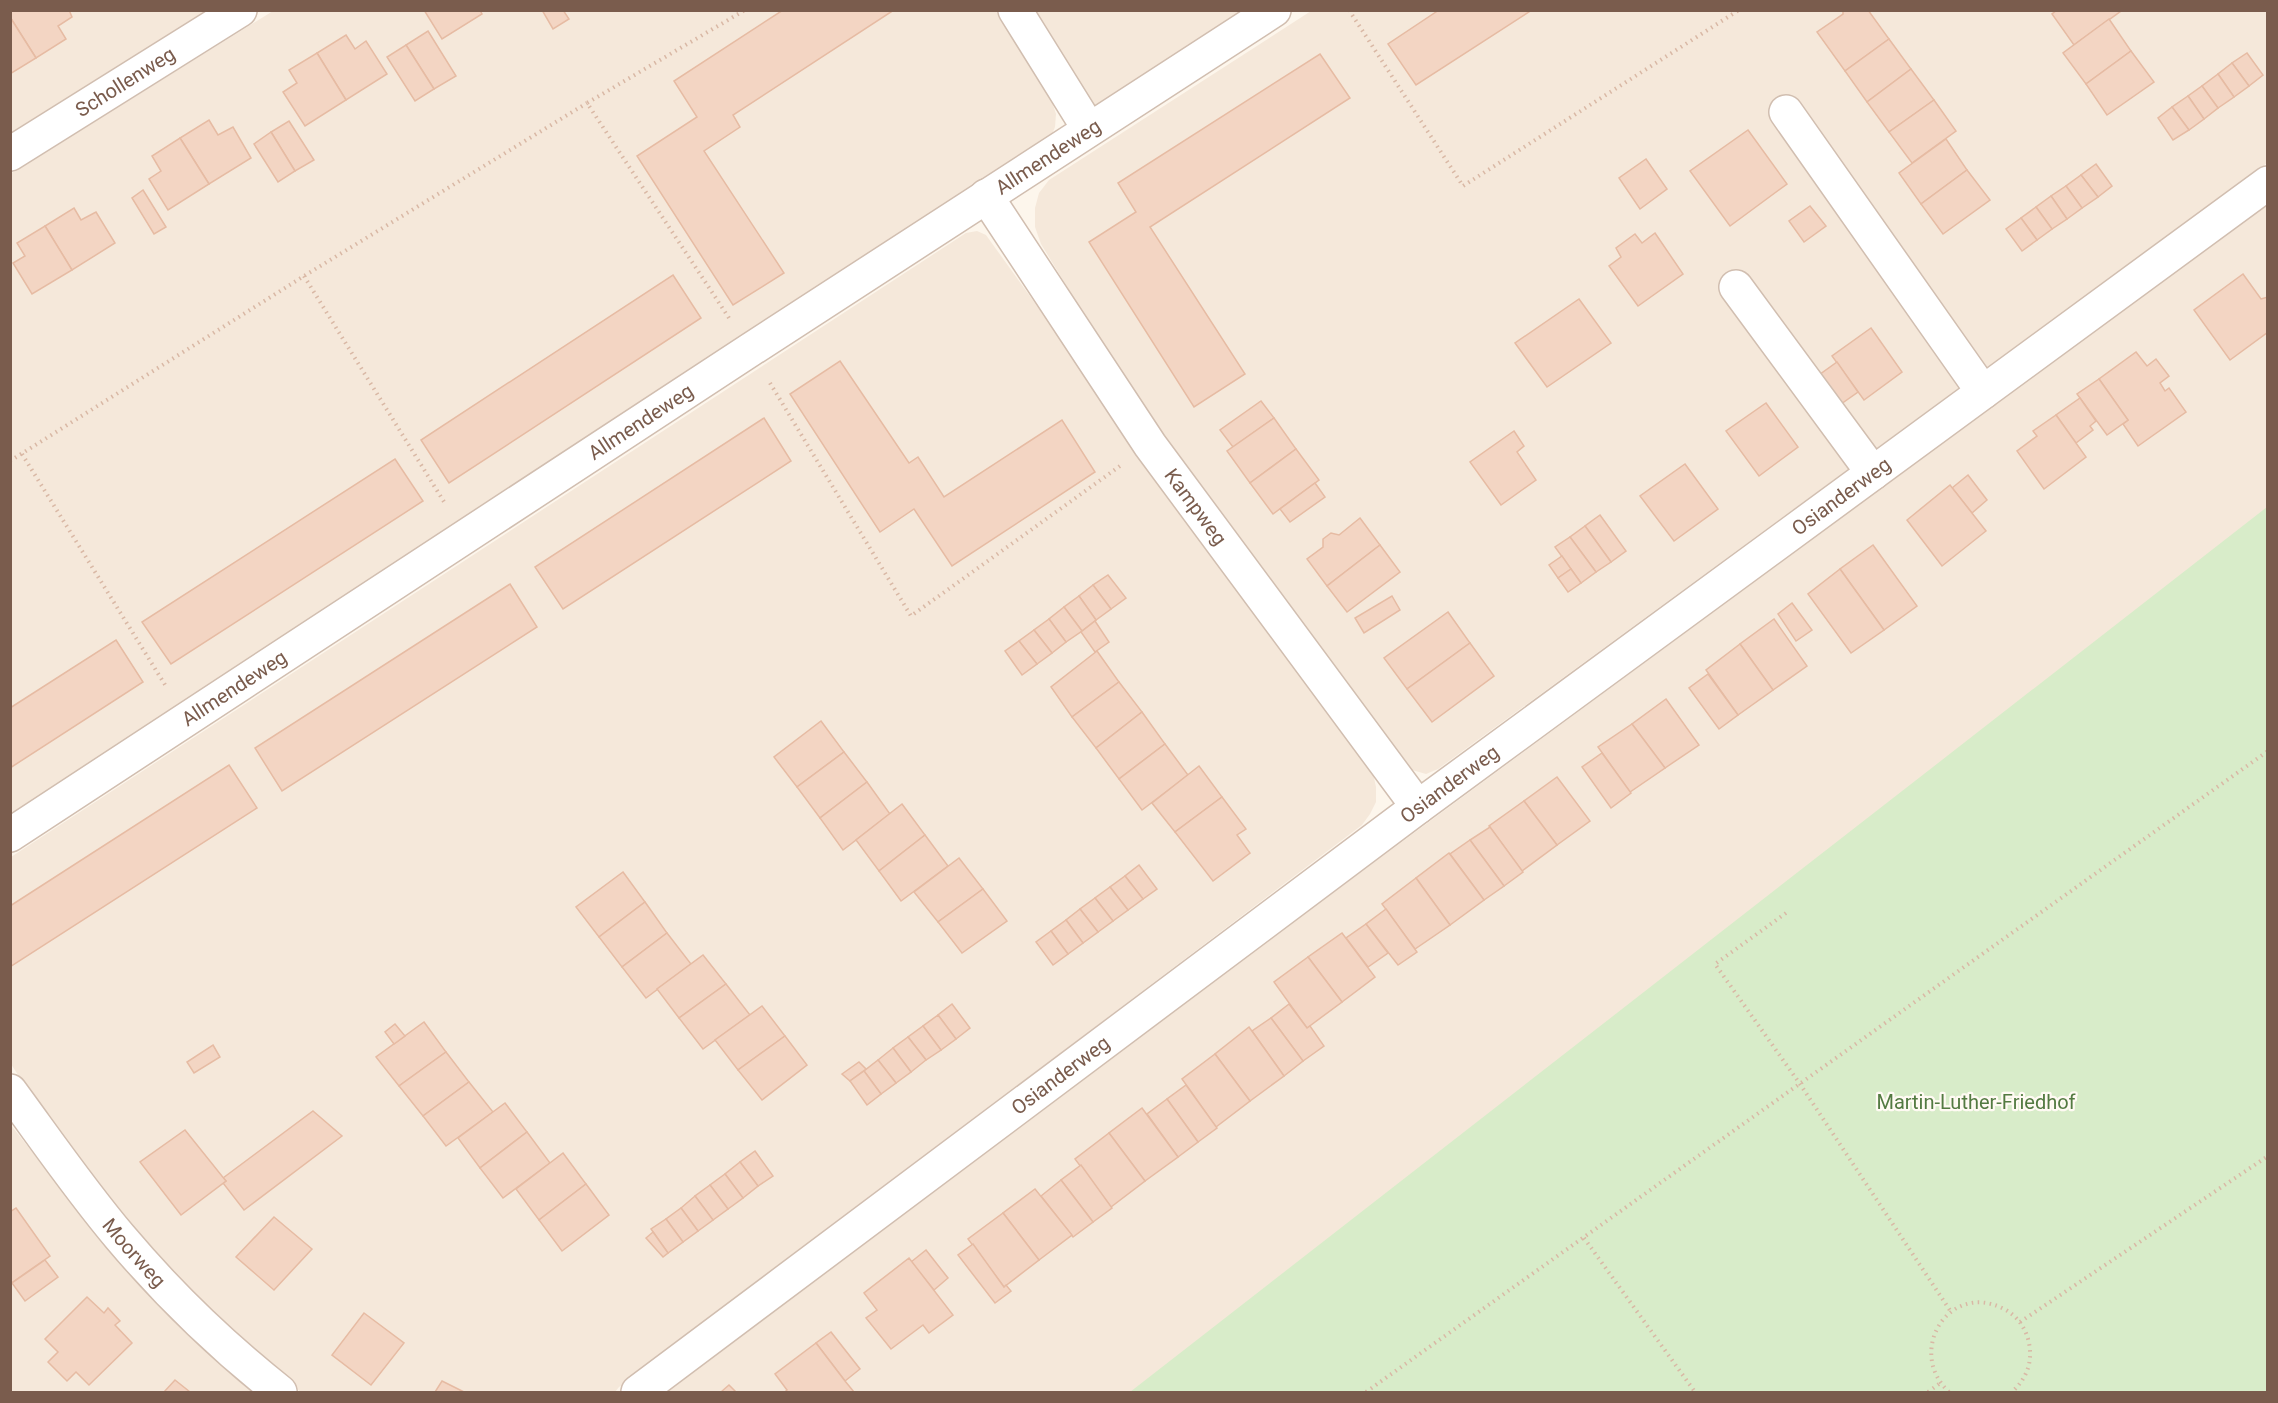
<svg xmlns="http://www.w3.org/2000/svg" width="2278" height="1403" font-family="Roboto,sans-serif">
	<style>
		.residential { fill: #f5e8da }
		.green { fill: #d8ecc9 }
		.building { fill: #f3d5c3; stroke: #e6bba3; stroke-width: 1.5 }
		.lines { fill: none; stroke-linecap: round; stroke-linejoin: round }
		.minor-casing { stroke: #d1beb0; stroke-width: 36 }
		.path { stroke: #d9b8a5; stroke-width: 4; stroke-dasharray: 1.5 4.5; stroke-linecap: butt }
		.minor { stroke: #fff; stroke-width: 33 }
		.labels { text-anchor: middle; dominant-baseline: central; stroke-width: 4.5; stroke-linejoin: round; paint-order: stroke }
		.street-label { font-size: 20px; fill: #7a5c4d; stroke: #fffaf3 }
		.park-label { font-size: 20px; fill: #537a41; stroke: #fffaf3 }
	</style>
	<rect width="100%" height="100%" fill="#fdf6ec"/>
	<g class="residential">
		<polygon points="11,11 214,11 11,138"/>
		<polygon points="273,11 996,11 1052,102 1056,114 1055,127 1050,139 11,823 10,174"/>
		<polygon points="1029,11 1258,11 1100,107 1088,104"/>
		<polygon points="1311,11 2267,11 2267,163 1438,769 1426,774 1412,770 1401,763 1156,433 1041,244 1035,227 1035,208 1039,193 1049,180"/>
		<polygon points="2267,203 2267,1392 658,1392 760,1316"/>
		<polygon points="977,231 986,235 1373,773 1376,787 1376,802 1370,814 1362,825 619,1387 615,1392 301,1392 257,1358 135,1233 61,1142 11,1064 11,857 966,233"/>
		<polygon points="10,1124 87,1221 256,1392 11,1392"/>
	</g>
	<polygon class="green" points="2267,507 2267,1392 1130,1392"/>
	<g class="building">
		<polygon points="13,10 69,10 72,17 58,26 66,39 36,58 10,17 10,12"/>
		<polygon points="424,10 480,10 482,14 442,39"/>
		<polygon points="542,10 563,10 569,19 553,29"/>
		<polygon points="783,10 894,10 733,115 740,127 704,151 784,273 733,305 637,156 697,117 674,81"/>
		<polygon points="1439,10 1532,10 1416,85 1388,44"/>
		<polygon points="1843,10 1868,10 1889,39 1845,71 1817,32 1843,14"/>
		<polygon points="2057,10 2121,10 2121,11 2074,45 2052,14"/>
		<polygon points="10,17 36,58 10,74"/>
		<polygon points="2109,19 2131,51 2086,84 2063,53"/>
		<polygon points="428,31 456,76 434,89 406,45"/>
		<polygon points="346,35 355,49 366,41 387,74 346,100 317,53"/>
		<polygon points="1889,39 1911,69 1867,102 1845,71"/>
		<polygon points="406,45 434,89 415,101 387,57"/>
		<polygon points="2131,51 2154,82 2107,115 2086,84"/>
		<polygon points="317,53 346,100 305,126 283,92 297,83 289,70"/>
		<polygon points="2247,53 2263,75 2249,86 2232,63"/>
		<polygon points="1320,54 1350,98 1150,227 1245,374 1194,407 1089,242 1136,212 1118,183"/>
		<polygon points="2232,63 2249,86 2234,97 2218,74"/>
		<polygon points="1911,69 1934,100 1889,132 1867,102"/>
		<polygon points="2218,74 2234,97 2218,108 2202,86"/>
		<polygon points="2202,86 2218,108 2204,119 2188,96"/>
		<polygon points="2188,96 2204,119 2189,130 2172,107"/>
		<polygon points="1934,100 1956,131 1912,163 1889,132"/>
		<polygon points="2172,107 2189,130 2173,140 2158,118"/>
		<polygon points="209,120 218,135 233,127 251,158 209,184 180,138"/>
		<polygon points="289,121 314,160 295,171 271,132"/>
		<polygon points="1748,130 1787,184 1730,226 1690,171"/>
		<polygon points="271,132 295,171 278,182 254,144"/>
		<polygon points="180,138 209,184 168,210 149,179 161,171 152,156"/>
		<polygon points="1946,139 1967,170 1921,204 1899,173"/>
		<polygon points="1646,159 1667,189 1640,209 1619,178"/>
		<polygon points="2096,164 2112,186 2098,197 2081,175"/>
		<polygon points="1967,170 1990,200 1943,234 1921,204"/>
		<polygon points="2081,175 2098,197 2082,208 2066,186"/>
		<polygon points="2066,186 2082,208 2067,219 2051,196"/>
		<polygon points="143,190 166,227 154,234 132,198"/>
		<polygon points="2051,196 2067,219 2052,229 2036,207"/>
		<polygon points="1810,206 1826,226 1804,242 1789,221"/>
		<polygon points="2036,207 2052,229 2037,240 2021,218"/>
		<polygon points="74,208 81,220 96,212 115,243 72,270 45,226"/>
		<polygon points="2021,218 2037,240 2022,251 2006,229"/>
		<polygon points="45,226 72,270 32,294 13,263 25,256 17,243"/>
		<polygon points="1655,233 1683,274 1638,306 1609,266 1621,257 1616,248 1635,234 1642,243"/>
		<polygon points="2243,274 2261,299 2268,297 2268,332 2230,360 2194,310"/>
		<polygon points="673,275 701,318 449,483 421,440"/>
		<polygon points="1579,299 1611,343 1547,387 1515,343"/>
		<polygon points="1871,328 1902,372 1864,400 1832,356"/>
		<polygon points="2136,352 2147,366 2156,359 2169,376 2160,383 2165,391 2169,388 2186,412 2138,446 2123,424 2128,420 2099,379"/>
		<polygon points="840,361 909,463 918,457 944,497 1062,420 1095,472 952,566 914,509 880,532 790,394"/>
		<polygon points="1837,362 1858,392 1841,404 1819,375"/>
		<polygon points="2099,379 2128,420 2107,435 2077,394"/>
		<polygon points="2080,398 2096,421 2090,426 2093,430 2076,443 2056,415"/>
		<polygon points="1261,401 1274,418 1233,447 1220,430"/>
		<polygon points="1766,403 1798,447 1759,476 1726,431"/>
		<polygon points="2056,415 2086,457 2044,489 2017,451 2037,436 2033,431"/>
		<polygon points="764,418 791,461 563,609 535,567"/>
		<polygon points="1274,418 1296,449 1250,483 1227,451"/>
		<polygon points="1514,431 1524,446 1517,452 1536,480 1501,505 1470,462"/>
		<polygon points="1296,449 1319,480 1273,514 1250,483"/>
		<polygon points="395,459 423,501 171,664 142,622"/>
		<polygon points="1685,464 1718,509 1674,541 1640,496"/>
		<polygon points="1968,475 1987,500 1972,513 1952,488"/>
		<polygon points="1315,483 1325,497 1290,522 1280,509"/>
		<polygon points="1950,485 1986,531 1942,566 1907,520"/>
		<polygon points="1600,515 1626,551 1611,562 1585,526"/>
		<polygon points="1360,518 1380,545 1327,586 1307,559 1323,547 1323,539 1331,533 1339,535"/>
		<polygon points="1585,526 1611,562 1596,572 1570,537"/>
		<polygon points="1570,537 1596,572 1581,583 1555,547"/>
		<polygon points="1380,545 1400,572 1347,612 1327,586"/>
		<polygon points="1873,545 1917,606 1884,630 1840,569"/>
		<polygon points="1562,556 1571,569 1558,578 1549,565"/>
		<polygon points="1571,569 1581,583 1568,592 1558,578"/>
		<polygon points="1840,569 1884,630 1851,653 1808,594"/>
		<polygon points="1108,575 1126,598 1111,609 1093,585"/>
		<polygon points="510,584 537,627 282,791 255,748"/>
		<polygon points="1093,585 1111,609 1096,620 1079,596"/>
		<polygon points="1079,596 1096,620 1082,631 1064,607"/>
		<polygon points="1392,596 1400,610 1364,633 1355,618"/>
		<polygon points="1792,603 1812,630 1796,641 1778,614"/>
		<polygon points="1064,607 1082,631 1066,642 1049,619"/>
		<polygon points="1448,612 1470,643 1407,689 1384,658"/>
		<polygon points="1049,619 1066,642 1052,653 1034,630"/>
		<polygon points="1774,619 1807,666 1773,690 1740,644"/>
		<polygon points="1095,621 1109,642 1095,652 1081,632"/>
		<polygon points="1034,630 1052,653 1037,664 1019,641"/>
		<polygon points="116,640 143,682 10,768 10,708"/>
		<polygon points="1019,641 1037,664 1022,675 1005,651"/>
		<polygon points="1470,643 1494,676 1432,722 1407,689"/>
		<polygon points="1740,644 1773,690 1738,715 1706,670"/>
		<polygon points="1097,651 1119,682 1072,717 1051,687"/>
		<polygon points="1708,674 1738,715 1719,729 1689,688"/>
		<polygon points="1119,682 1142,712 1096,748 1072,717"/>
		<polygon points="1666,699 1699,745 1665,768 1632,724"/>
		<polygon points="1142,712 1165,744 1119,779 1096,748"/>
		<polygon points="821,721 844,752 797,787 774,757"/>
		<polygon points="1632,724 1665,768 1630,792 1598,747"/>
		<polygon points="1165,744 1188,775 1142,810 1119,779"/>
		<polygon points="844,752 867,782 820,818 797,787"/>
		<polygon points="1602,753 1631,793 1611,808 1582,767"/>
		<polygon points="229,765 257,808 10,967 10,906"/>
		<polygon points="1199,766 1222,797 1175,832 1152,803"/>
		<polygon points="1557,777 1590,821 1557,845 1524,801"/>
		<polygon points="867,782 890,814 843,850 820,818"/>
		<polygon points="1222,797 1246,829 1237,835 1250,853 1213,881 1175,832"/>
		<polygon points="1524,801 1557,845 1522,871 1489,826"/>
		<polygon points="902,804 925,835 879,871 856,840"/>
		<polygon points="1490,827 1523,872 1504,886 1470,840"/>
		<polygon points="925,835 948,866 901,901 879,871"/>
		<polygon points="1470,840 1504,886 1484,900 1450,854"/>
		<polygon points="1449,853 1484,900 1450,925 1416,878"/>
		<polygon points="959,858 983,889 938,922 914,892"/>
		<polygon points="1139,865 1157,889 1143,899 1125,876"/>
		<polygon points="623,872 645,902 599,937 576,907"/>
		<polygon points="1125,876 1143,899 1128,910 1110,887"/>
		<polygon points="1416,878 1450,925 1415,949 1382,904"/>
		<polygon points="1110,887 1128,910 1113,921 1095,898"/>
		<polygon points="983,889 1007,921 962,953 938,922"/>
		<polygon points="1095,898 1113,921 1098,932 1080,909"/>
		<polygon points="645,902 667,933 622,967 599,937"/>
		<polygon points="1080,909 1098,932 1083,943 1066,920"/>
		<polygon points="1386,909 1417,952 1398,965 1366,924"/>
		<polygon points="1066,920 1083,943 1068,954 1051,931"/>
		<polygon points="1366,924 1388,953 1368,967 1346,938"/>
		<polygon points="1051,931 1068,954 1053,965 1036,942"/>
		<polygon points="667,933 691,964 646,998 622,967"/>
		<polygon points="1342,933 1375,977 1342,1002 1308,957"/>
		<polygon points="703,955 726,984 679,1018 657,989"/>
		<polygon points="1308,957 1342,1002 1307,1028 1274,982"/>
		<polygon points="726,984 750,1015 703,1049 679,1018"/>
		<polygon points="952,1004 970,1028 956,1039 938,1015"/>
		<polygon points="1289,1004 1307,1028 1310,1026 1324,1046 1303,1061 1271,1018"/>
		<polygon points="762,1006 785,1036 738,1070 715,1040"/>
		<polygon points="938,1015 956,1039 941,1050 923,1026"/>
		<polygon points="1271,1018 1303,1061 1284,1076 1252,1031"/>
		<polygon points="424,1022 446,1052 399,1086 376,1057"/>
		<polygon points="395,1024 405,1036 394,1044 385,1032"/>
		<polygon points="923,1026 941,1050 926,1060 908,1037"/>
		<polygon points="1249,1027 1284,1076 1250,1101 1215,1054"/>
		<polygon points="785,1036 807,1065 762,1100 738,1070"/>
		<polygon points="908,1037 926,1060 911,1072 893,1048"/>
		<polygon points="213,1045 220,1057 194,1073 187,1062"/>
		<polygon points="893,1048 911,1072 896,1083 878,1060"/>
		<polygon points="446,1052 469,1082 423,1116 399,1086"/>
		<polygon points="1215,1054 1250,1101 1216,1127 1182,1079"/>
		<polygon points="878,1060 896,1083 881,1094 864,1071"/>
		<polygon points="859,1062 866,1069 850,1081 842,1074"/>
		<polygon points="864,1071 881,1094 867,1105 850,1081"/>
		<polygon points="469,1082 493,1112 446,1146 423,1116"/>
		<polygon points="1186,1085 1217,1128 1198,1142 1167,1099"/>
		<polygon points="1167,1099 1198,1142 1178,1157 1147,1114"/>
		<polygon points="505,1103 527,1132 480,1168 458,1138"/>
		<polygon points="1142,1108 1178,1157 1145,1181 1109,1133"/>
		<polygon points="313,1111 342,1136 244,1210 223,1183 226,1181 223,1178"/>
		<polygon points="185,1130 226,1181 181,1215 140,1162"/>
		<polygon points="527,1132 550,1163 503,1198 480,1168"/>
		<polygon points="1109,1133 1145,1181 1111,1207 1075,1159"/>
		<polygon points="755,1151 773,1176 758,1186 740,1162"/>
		<polygon points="563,1153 586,1184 539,1220 516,1189"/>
		<polygon points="740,1162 758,1186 743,1198 725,1174"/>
		<polygon points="1081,1165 1112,1208 1093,1222 1061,1180"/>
		<polygon points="725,1174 743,1198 728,1209 710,1185"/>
		<polygon points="1061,1180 1093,1222 1073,1237 1041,1196"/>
		<polygon points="586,1184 609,1215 562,1251 539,1220"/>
		<polygon points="710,1185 728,1209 713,1220 695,1196"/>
		<polygon points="1035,1189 1072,1235 1039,1260 1003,1213"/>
		<polygon points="695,1196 713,1220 698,1231 681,1208"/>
		<polygon points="16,1208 50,1256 10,1284 10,1212"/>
		<polygon points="681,1208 698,1231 683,1242 666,1219"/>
		<polygon points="1003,1213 1039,1260 1004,1287 968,1239"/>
		<polygon points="274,1217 312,1249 274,1290 236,1257"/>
		<polygon points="666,1219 683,1242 668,1253 651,1229"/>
		<polygon points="653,1232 668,1253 663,1257 646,1238"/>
		<polygon points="973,1244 1004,1287 1006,1285 1011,1291 995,1303 958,1255"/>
		<polygon points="926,1250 948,1278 934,1290 911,1262"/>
		<polygon points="909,1258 953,1315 929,1333 923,1325 891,1349 866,1318 877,1310 864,1293"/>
		<polygon points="45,1260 58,1277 25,1301 12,1283"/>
		<polygon points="87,1297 104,1313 108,1308 120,1321 115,1325 132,1343 89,1385 76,1372 67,1381 48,1362 58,1352 45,1339"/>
		<polygon points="364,1313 404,1343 371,1385 332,1355"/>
		<polygon points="831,1332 860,1369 845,1381 816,1343"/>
		<polygon points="816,1343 845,1381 854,1392 785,1392 787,1390 775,1374"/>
		<polygon points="175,1380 190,1392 164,1392"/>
		<polygon points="442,1381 464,1392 435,1392"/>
		<polygon points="729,1385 736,1392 721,1392"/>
	</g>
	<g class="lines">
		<defs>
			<g id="minor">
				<polyline points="1015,10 1089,129"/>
				<polyline points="1786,112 1983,392"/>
				<path id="s1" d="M10 154 240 10"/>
				<path id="s2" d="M986 196 1150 445 1418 807"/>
				<polyline points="1736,287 1873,473"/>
				<path id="s3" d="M10 835 750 350 1274 10"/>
				<path id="s4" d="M10 1091C46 1140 81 1191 120 1237 168 1294 222 1346 280 1392"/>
				<path id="s5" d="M638 1392 1418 807 2268 183"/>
			</g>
		</defs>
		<use href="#minor" class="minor-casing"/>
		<g class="path">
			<polyline points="1349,10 1463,186 1739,10"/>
			<polyline points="304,276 446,505"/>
			<polyline points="729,318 587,103 745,10"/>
			<polyline points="770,383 911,616 1120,466"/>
			<polyline points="22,454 167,688"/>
			<polyline points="10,461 304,276 587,103"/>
			<polyline points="1786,913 1715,964 1800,1084 1951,1312"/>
			<polyline points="1584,1238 1695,1392"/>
			<polyline points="2020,1322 2268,1156"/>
			<polyline points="1366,1392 2268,751"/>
			<polyline points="1928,1392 1939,1384"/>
			<path d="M1949 1392C1906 1352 1948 1282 2002 1308 2017 1315 2026 1328 2029 1343 2033 1363 2026 1379 2012 1392"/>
		</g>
		<use href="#minor" class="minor"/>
	</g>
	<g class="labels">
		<g class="street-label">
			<text stroke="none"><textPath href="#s1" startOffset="136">Schollenweg</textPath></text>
			<text stroke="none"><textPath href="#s3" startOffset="1240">Allmendeweg</textPath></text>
			<text stroke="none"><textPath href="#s3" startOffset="754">Allmendeweg</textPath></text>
			<text stroke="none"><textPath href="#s5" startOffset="1500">Osianderweg</textPath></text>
			<text stroke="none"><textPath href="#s2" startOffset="375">Kampweg</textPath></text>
			<text stroke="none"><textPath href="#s3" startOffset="268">Allmendeweg</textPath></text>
			<text stroke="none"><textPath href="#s5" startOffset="1014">Osianderweg</textPath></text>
			<text stroke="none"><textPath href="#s5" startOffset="528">Osianderweg</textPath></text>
			<text stroke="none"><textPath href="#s4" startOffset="204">Moorweg</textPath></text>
		</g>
		<g class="park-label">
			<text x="1976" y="1102">Martin-Luther-Friedhof</text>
		</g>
	</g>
	<rect width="2278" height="1403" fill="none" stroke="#7a5c4d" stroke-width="24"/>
</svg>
